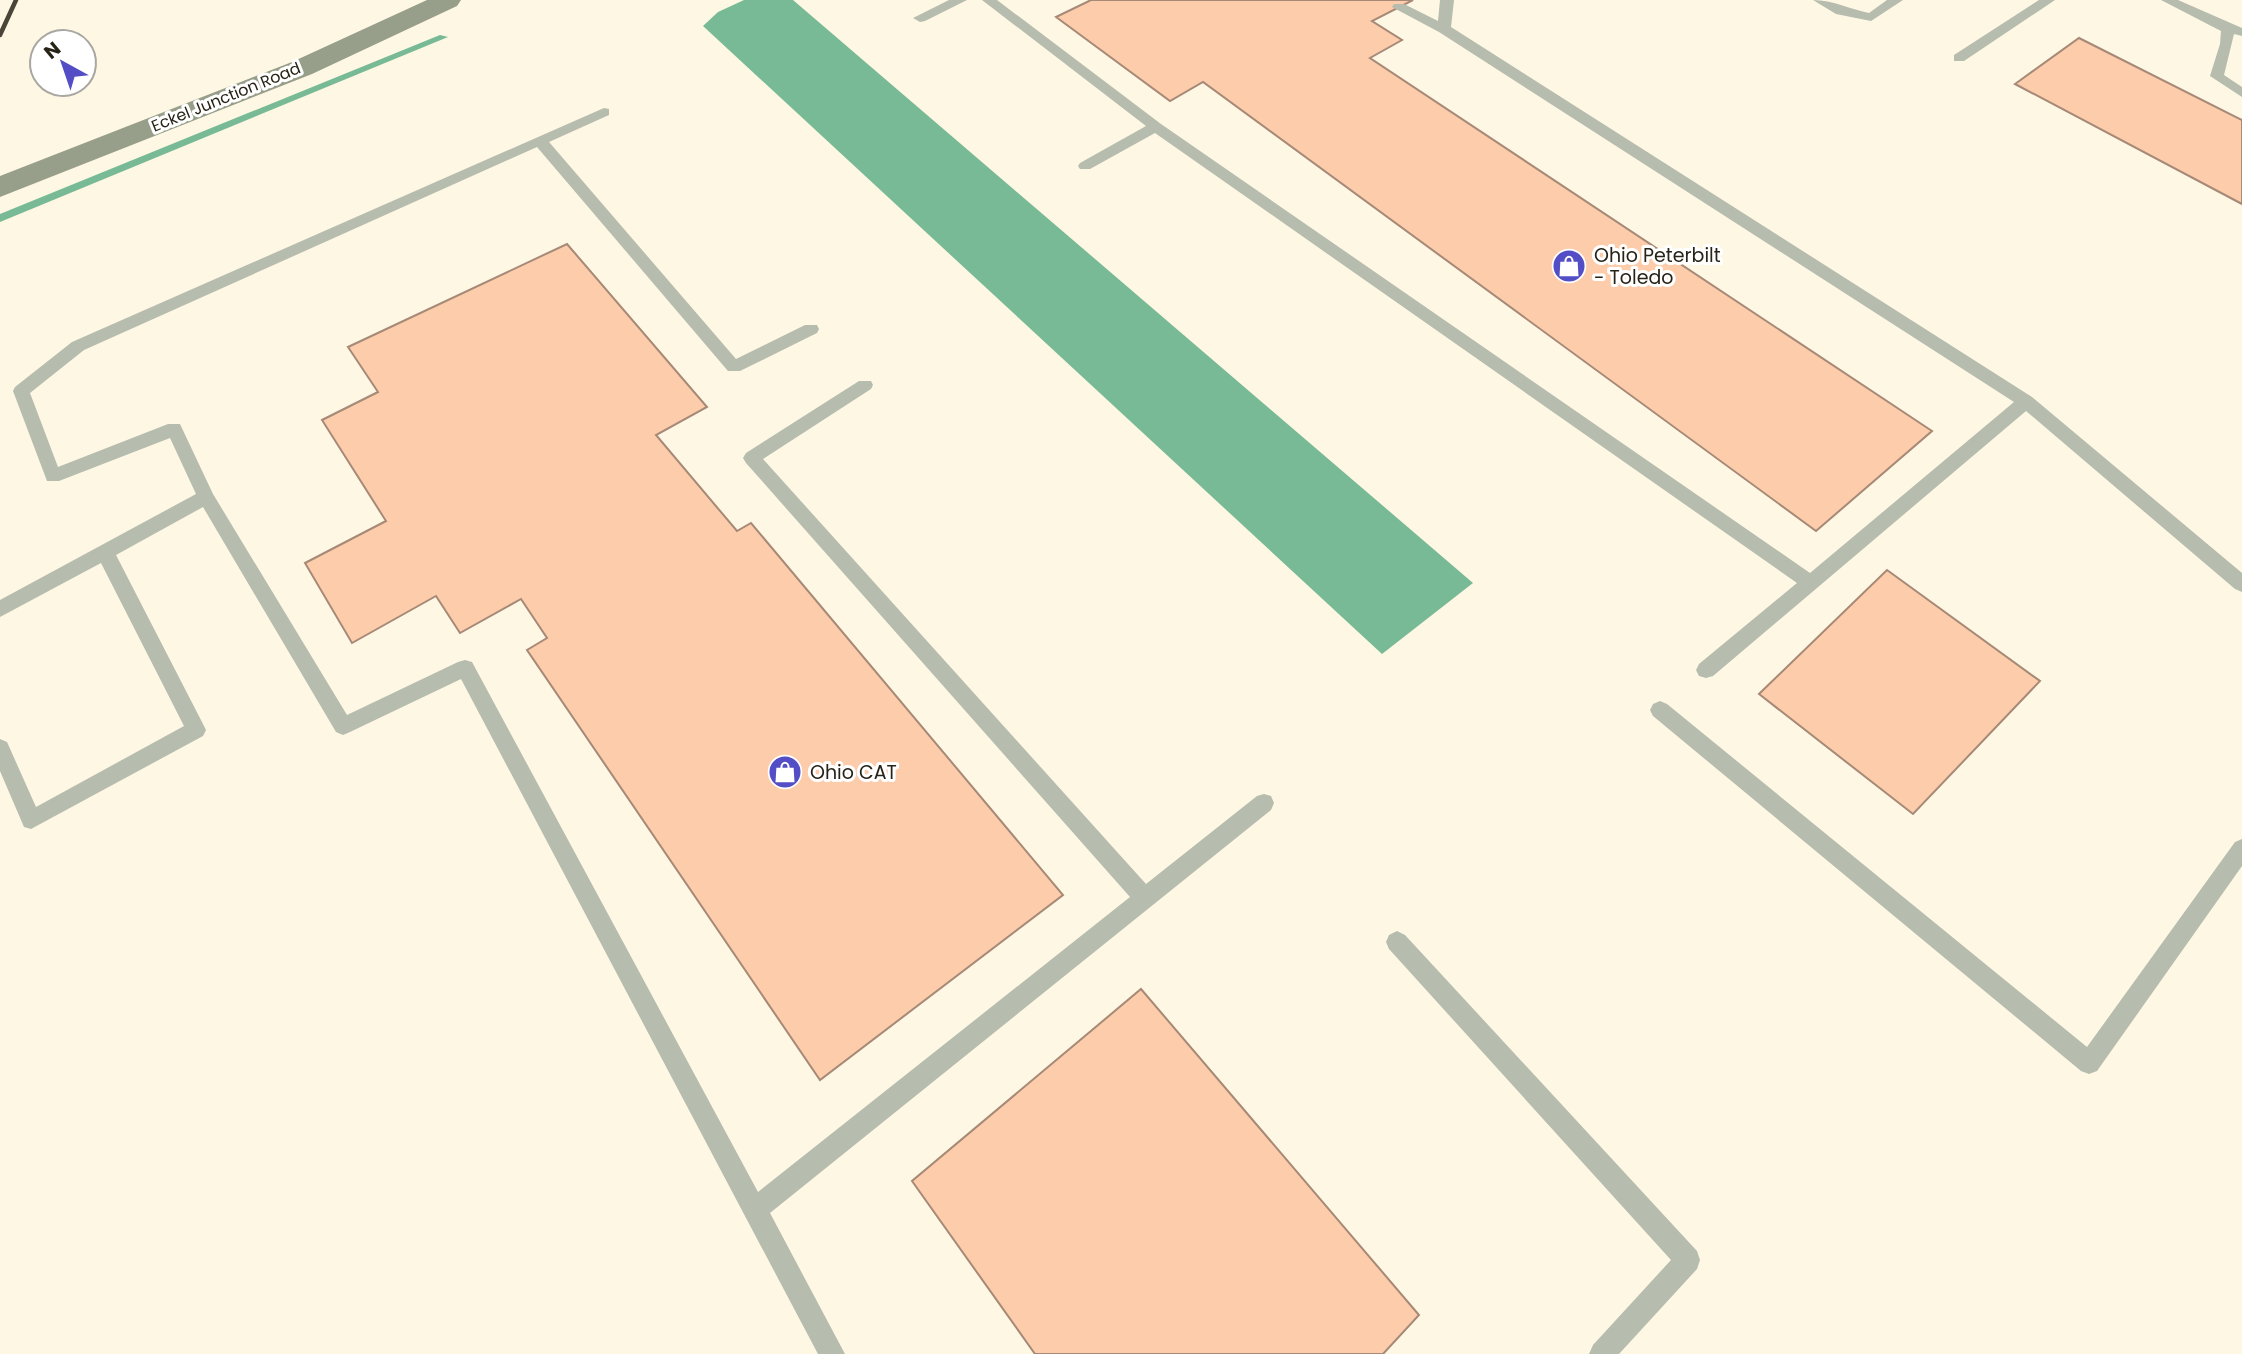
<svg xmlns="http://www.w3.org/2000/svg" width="2242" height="1354" font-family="Poppins,sans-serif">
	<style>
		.water { fill: #78ba95 }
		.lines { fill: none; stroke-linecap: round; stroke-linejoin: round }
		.stream { fill: #78ba95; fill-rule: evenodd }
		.building { fill: #fcccab; stroke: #a68976; stroke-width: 2 }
		.lane { fill: #b6bcae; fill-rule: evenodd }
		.secondary { fill: #979e8a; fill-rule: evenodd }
		.rail { stroke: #494538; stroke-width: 4.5 }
		.labels { text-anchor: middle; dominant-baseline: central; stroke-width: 6; stroke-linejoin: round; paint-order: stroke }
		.far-street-label { font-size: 16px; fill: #272317; stroke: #fff }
		.poi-label { font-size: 19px; fill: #272317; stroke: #fff; text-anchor: start }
	</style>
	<rect width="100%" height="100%" fill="#fef7e3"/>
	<polygon class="water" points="744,0 793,0 1473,583 1382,654 703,26 718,12"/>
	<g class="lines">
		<polygon class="stream" points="440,35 448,37 0,222 0,214"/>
	</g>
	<g class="building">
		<polygon points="1091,0 1413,0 1372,21 1402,40 1370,58 1932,431 1816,531 1203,82 1170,101 1056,17"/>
		<polygon points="2079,38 2242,120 2242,204 2015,84"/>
		<polygon points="567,244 707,407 656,435 737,531 751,523 1063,895 820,1080 527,650 547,638 521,599 460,633 436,596 352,643 305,563 386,521 322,420 378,392 348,347"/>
		<polygon points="1887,570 2040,681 1913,814 1759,694"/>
		<polygon points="1141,989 1419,1315 1383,1354 1035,1354 912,1181"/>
	</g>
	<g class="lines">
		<g class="lane">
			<polygon points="949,0 967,0 925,21 920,22 913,18"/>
			<polygon points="982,0 997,0 1161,124 1810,573 2014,402 1439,32 1392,7 1394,4 1404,4 1438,21 1440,0 1454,0 1451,27 2032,397 2242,573 2242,592 2235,589 2026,411 1713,676 1706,678 1699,676 1696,670 1699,664 1797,583 1155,133 1090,169 1080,169 1078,166 1080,163 1146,126"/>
			<path d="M1813 0C1833 0 1849 9 1869 13L1887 0H1903L1871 21 1836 14Z"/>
			<polygon points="2039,0 2055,0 1964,61 1954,61 1954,55"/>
			<polygon points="2161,0 2178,0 2242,28 2242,36 2234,34 2224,75 2242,87 2242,97 2210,76 2220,44 2221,31"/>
			<polygon points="604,108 609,109 609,115 549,142 736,359 805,325 817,325 819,329 817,333 740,371 728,371 537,147 84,350 30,393 58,467 168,424 180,424 213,494 347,715 458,662 465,660 472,662 758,1192 1130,897 746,463 743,458 746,453 859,381 871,381 873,385 871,389 763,459 1146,884 1257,796 1264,794 1271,796 1274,803 1271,810 770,1213 845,1354 818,1354 461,679 350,732 343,735 336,732 203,507 116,555 203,724 206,730 203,736 31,829 24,827 0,771 0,739 7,742 36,807 184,726 101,563 0,617 0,600 196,494 170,438 59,481 47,481 13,391 15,387 72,342"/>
			<polygon points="1660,701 1667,704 2087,1047 2235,842 2242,839 2242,866 2097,1071 2089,1074 2081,1071 1653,716 1650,710 1653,704"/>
			<polygon points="1397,931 1405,935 1697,1251 1700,1260 1697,1269 1619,1354 1589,1354 1593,1345 1671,1260 1389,949 1386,942 1389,935"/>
		</g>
		<polygon class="secondary" points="427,0 461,0 457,6 312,74 0,197 0,176 292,62"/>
		<polyline class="rail" points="0,35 16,0"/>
	</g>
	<defs>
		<symbol id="shop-disc" viewBox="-11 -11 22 22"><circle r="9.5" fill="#534ec5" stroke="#fff"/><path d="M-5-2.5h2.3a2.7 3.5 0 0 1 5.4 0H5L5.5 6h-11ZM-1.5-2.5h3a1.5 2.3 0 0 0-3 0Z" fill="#fff"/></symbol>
	</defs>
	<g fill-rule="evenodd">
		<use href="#shop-disc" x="1550" y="247" width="38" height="38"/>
		<use href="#shop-disc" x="766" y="753" width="38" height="38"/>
	</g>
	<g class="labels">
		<g class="far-street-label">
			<text transform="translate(226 97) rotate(-22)">Eckel Junction Road</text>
		</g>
		<g class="poi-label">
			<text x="1594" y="255">Ohio Peterbilt<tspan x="1594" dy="22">- Toledo</tspan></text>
			<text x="810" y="772">Ohio CAT</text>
		</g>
	</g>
	<g transform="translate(63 63) rotate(320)"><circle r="33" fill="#ffffff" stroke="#a9a7a2" stroke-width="2"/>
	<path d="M0-5L12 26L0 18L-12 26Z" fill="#534ec5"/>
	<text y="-10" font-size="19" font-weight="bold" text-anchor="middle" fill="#272317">N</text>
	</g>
</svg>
